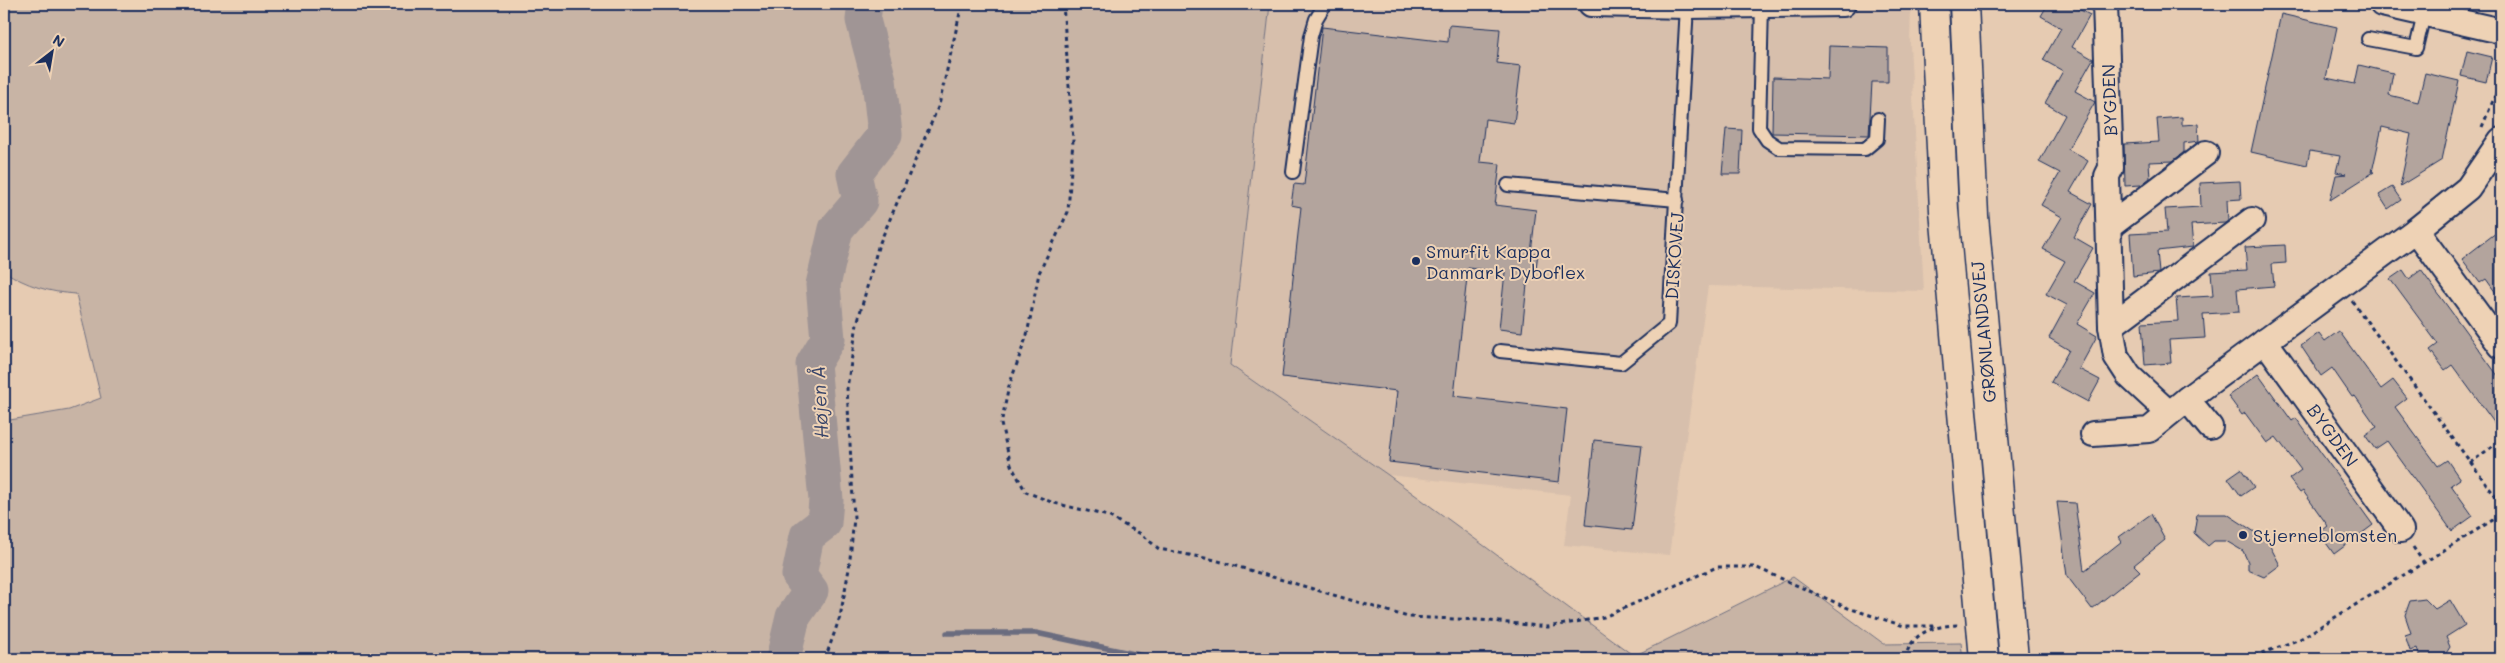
<svg xmlns="http://www.w3.org/2000/svg" width="2505" height="663" font-family="Mali,sans-serif">
	<style>
		.built { fill: #d7bfac }
		.green { fill: #c8b4a5; stroke: #727282 }
		.lines { fill: none; stroke-linecap: round; stroke-linejoin: round }
		.stream { stroke: #6b6c7f; stroke-width: 5.5 }
		.river { stroke: #a09595; stroke-width: 35 }
		.building { fill: #b3a49d; stroke: #1b2f5e }
		.service-casing { stroke: #1b2f5e; stroke-width: 16 }
		.minor-casing { stroke: #1b2f5e; stroke-width: 28 }
		.tertiary-casing { stroke: #1b2f5e; stroke-width: 31 }
		.path { stroke: #1b2f5e; stroke-width: 3; stroke-dasharray: 4 4; stroke-linecap: butt }
		.service { stroke: #eed2b5; stroke-width: 12 }
		.minor { stroke: #eed2b5; stroke-width: 24 }
		.tertiary { stroke: #eed2b5; stroke-width: 28 }
		.poi-dot { fill: #1b2f5e; stroke: #eed2b5; stroke-width: 2 }
		.labels { text-anchor: middle; dominant-baseline: central; stroke-width: 4; stroke-linejoin: round; paint-order: stroke }
		.street-label { font-size: 18px; fill: #1b2f5e; stroke: #eed2b5 }
		.poi-label { font-size: 18px; fill: #1b2f5e; stroke: #eed2b5; text-anchor: start }
		.water-label { font-size: 19px; font-style: italic; fill: #364369; stroke: #eed2b5 }
	</style>
	<rect width="100%" height="100%" fill="#e6cbb2"/>
	<filter id="ink" filterUnits="userSpaceOnUse"><feTurbulence type="fractalNoise" baseFrequency=".02" numOctaves="2"/><feDisplacementMap in="SourceGraphic" scale="10" xChannelSelector="R" yChannelSelector="G"/><feConvolveMatrix kernelMatrix="1 2 1 2 8 2 1 2 1" color-interpolation-filters="sRGB"/></filter>
	<g filter="url(#ink)">
		<polygon class="built" points="1270,4 1911,4 1910,45 1924,291 1708,286 1669,555 1564,545 1571,495 1388,475 1230,365"/>
		<path class="green" d="M4 4H1270L1230 365 1388 475 1634 656 1793 577 1884 644 1961 643 1963 659H4V421L69 410 101 398 76 294C48 292 27 286 4 271Z"/>
		<g class="lines">
			<polyline class="stream" points="947,633 1036,633 1158,659"/>
			<polyline class="river" points="783,659 793,617 811,591 799,575 807,536 824,523 826,500 813,364 828,339 823,285 836,229 860,201 854,174 885,134 879,80 863,20 865,4"/>
		</g>
		<g class="building">
			<polygon points="2048,4 2069,4 2090,15 2072,47 2093,59 2075,91 2095,102 2068,149 2088,161 2070,192 2092,204 2074,237 2093,248 2074,281 2095,293 2077,324 2097,336 2079,369 2100,380 2088,402 2051,382 2069,350 2049,338 2067,305 2046,294 2065,261 2043,249 2062,217 2041,205 2060,173 2039,162 2065,115 2045,103 2063,71 2043,60 2061,28 2041,16"/>
			<polygon points="2281,14 2337,27 2326,78 2355,84 2359,65 2393,73 2389,95 2418,102 2425,73 2459,81 2442,160 2400,186 2411,134 2382,127 2372,172 2374,172 2330,200 2336,175 2346,174 2336,172 2340,156 2310,151 2307,165 2251,152"/>
			<polygon points="1449,25 1500,29 1497,63 1521,66 1514,123 1485,119 1480,162 1500,164 1495,205 1536,210 1531,253 1538,253 1535,276 1528,275 1522,332 1499,329 1505,272 1468,268 1454,396 1567,409 1559,482 1389,462 1397,391 1282,377 1301,207 1291,205 1294,184 1304,185 1322,27 1448,42"/>
			<polygon points="1829,46 1888,48 1888,82 1872,82 1869,135 1772,133 1773,77 1828,79"/>
			<polygon points="2467,51 2492,57 2486,82 2461,76"/>
			<polygon points="2182,117 2182,125 2198,124 2199,141 2184,143 2184,152 2173,161 2149,162 2150,178 2141,185 2125,186 2124,144 2159,142 2157,119"/>
			<polygon points="1726,129 1742,130 1740,174 1722,174"/>
			<polygon points="2240,181 2241,199 2227,200 2228,221 2225,223 2191,225 2193,247 2157,251 2159,273 2133,276 2130,234 2167,232 2165,209 2201,207 2200,183"/>
			<polygon points="2392,187 2401,200 2388,209 2379,195"/>
			<polygon points="2501,229 2501,300 2486,279 2480,283 2462,259"/>
			<polygon points="2285,245 2286,263 2272,264 2274,286 2237,289 2239,312 2203,314 2205,338 2169,340 2171,363 2145,365 2142,323 2178,321 2176,298 2213,296 2211,272 2247,270 2245,247"/>
			<polygon points="2403,270 2409,279 2421,270 2501,380 2501,432 2452,365 2445,370 2430,350 2438,344 2390,279"/>
			<polygon points="2339,331 2381,389 2393,380 2407,398 2395,407 2438,466 2447,460 2460,479 2451,485 2473,516 2452,531 2387,441 2375,449 2365,435 2377,427 2355,396 2352,397 2332,368 2321,376 2301,346 2319,333 2325,341"/>
			<polygon points="2258,374 2292,421 2296,418 2373,525 2334,554 2319,533 2328,526 2303,491 2300,493 2289,479 2301,470 2276,437 2267,443 2245,413 2242,415 2228,396"/>
			<polygon points="1594,440 1642,445 1632,530 1585,525"/>
			<polygon points="2241,469 2254,487 2241,496 2228,478"/>
			<polygon points="2057,502 2075,503 2084,571 2122,541 2119,537 2151,514 2165,540 2134,565 2140,571 2092,609 2067,576"/>
			<polygon points="2197,514 2227,514 2261,536 2264,535 2280,565 2264,577 2248,570 2248,562 2243,551 2226,541 2214,541 2208,546 2194,533"/>
			<polygon points="2425,599 2435,609 2450,600 2465,625 2446,637 2450,647 2445,655 2433,659 2420,658 2417,648 2410,651 2405,635 2411,633 2405,615 2410,601"/>
		</g>
		<g class="lines">
			<defs>
				<g id="service">
					<polyline points="1762,5 1759,128 1767,140 1779,148 1865,149 1877,139 1878,119"/>
					<polyline points="2368,39 2416,48 2424,14"/>
					<polyline points="1293,172 1311,36 1316,19 1325,4"/>
					<polyline points="1508,185 1677,200"/>
					<polyline points="1500,351 1621,363 1669,324 1687,6"/>
				</g>
				<g id="minor">
					<polyline points="1591,4 1687,6 1843,4"/>
					<polyline points="2105,4 2111,168 2107,176 2111,326 2116,356 2129,376 2169,413"/>
					<polyline points="2382,4 2501,31"/>
					<polyline points="2110,226 2206,153"/>
					<polyline points="2416,230 2501,346"/>
					<polyline points="2111,326 2252,220"/>
					<polyline points="2265,341 2401,530"/>
					<polyline points="2187,399 2210,427"/>
					<polyline points="2093,434 2149,430 2187,399 2416,230 2468,188 2501,140"/>
				</g>
				<g id="tertiary">
					<polyline points="1934,4 1944,210 1984,659"/>
					<polyline points="1964,4 1974,216 2014,659"/>
				</g>
			</defs>
			<use href="#service" class="service-casing"/>
			<use href="#minor" class="minor-casing"/>
			<use href="#tertiary" class="tertiary-casing"/>
			<g class="path">
				<polyline points="1063,4 1073,140 1068,212 1039,273 1027,335 1009,386 1001,424 1011,465 1026,492 1054,503 1108,516 1141,534 1159,549 1215,560 1408,617 1480,620 1548,627 1604,617 1717,567 1755,567 1848,608 1904,626 1938,626"/>
				<polyline points="2482,127 2501,82"/>
				<polyline points="2352,301 2501,504"/>
				<polyline points="2470,463 2501,440"/>
				<polyline points="2413,547 2424,563"/>
				<polyline points="825,659 840,617 849,569 854,518 847,388 857,324 878,247 939,105 962,4"/>
				<path d="M1905 659C1911 632 1933 626 1958 625"/>
				<polyline points="2247,659 2300,639 2501,515"/>
			</g>
			<use href="#service" class="service"/>
			<use href="#minor" class="minor"/>
			<use href="#tertiary" class="tertiary"/>
		</g>
	</g>
	<g class="poi-dot">
		<circle cx="1416" cy="261" r="5"/>
		<circle cx="2243" cy="535" r="5"/>
	</g>
	<g class="labels">
		<g class="street-label">
			<text transform="translate(2109 100) rotate(-92)">BYGDEN</text>
			<text transform="translate(1674 256) rotate(-86)">DISKOVEJ</text>
			<text transform="translate(1983 332) rotate(-95)">GRØNLANDSVEJ</text>
			<text transform="translate(2333 435) rotate(54)">BYGDEN</text>
		</g>
		<g class="poi-label">
			<text x="1426" y="251">Smurfit Kappa<tspan x="1426" dy="21">Danmark Dyboflex</tspan></text>
			<text x="2253" y="535">Stjerneblomsten</text>
		</g>
		<g class="water-label">
			<text transform="translate(819 402) rotate(-93)">Højen Å</text>
		</g>
	</g>
	<rect width="2505" height="663" fill="none" stroke="#eed2b5" stroke-width="20"/>
	<rect x="10" y="10" width="2485" height="643" fill="none" stroke="#1b2f5e" stroke-width="2" filter="url(#ink)"/>
	<g transform="translate(52 52) rotate(31)" stroke="#eed2b5" stroke-width="4" paint-order="stroke">
	<path d="M0-4L9 19L0 12L-9 19Z" fill="#1b2f5e"/>
	<text y="-8" font-size="14" font-weight="bold" text-anchor="middle" fill="#1b2f5e">N</text>
	</g>
</svg>
